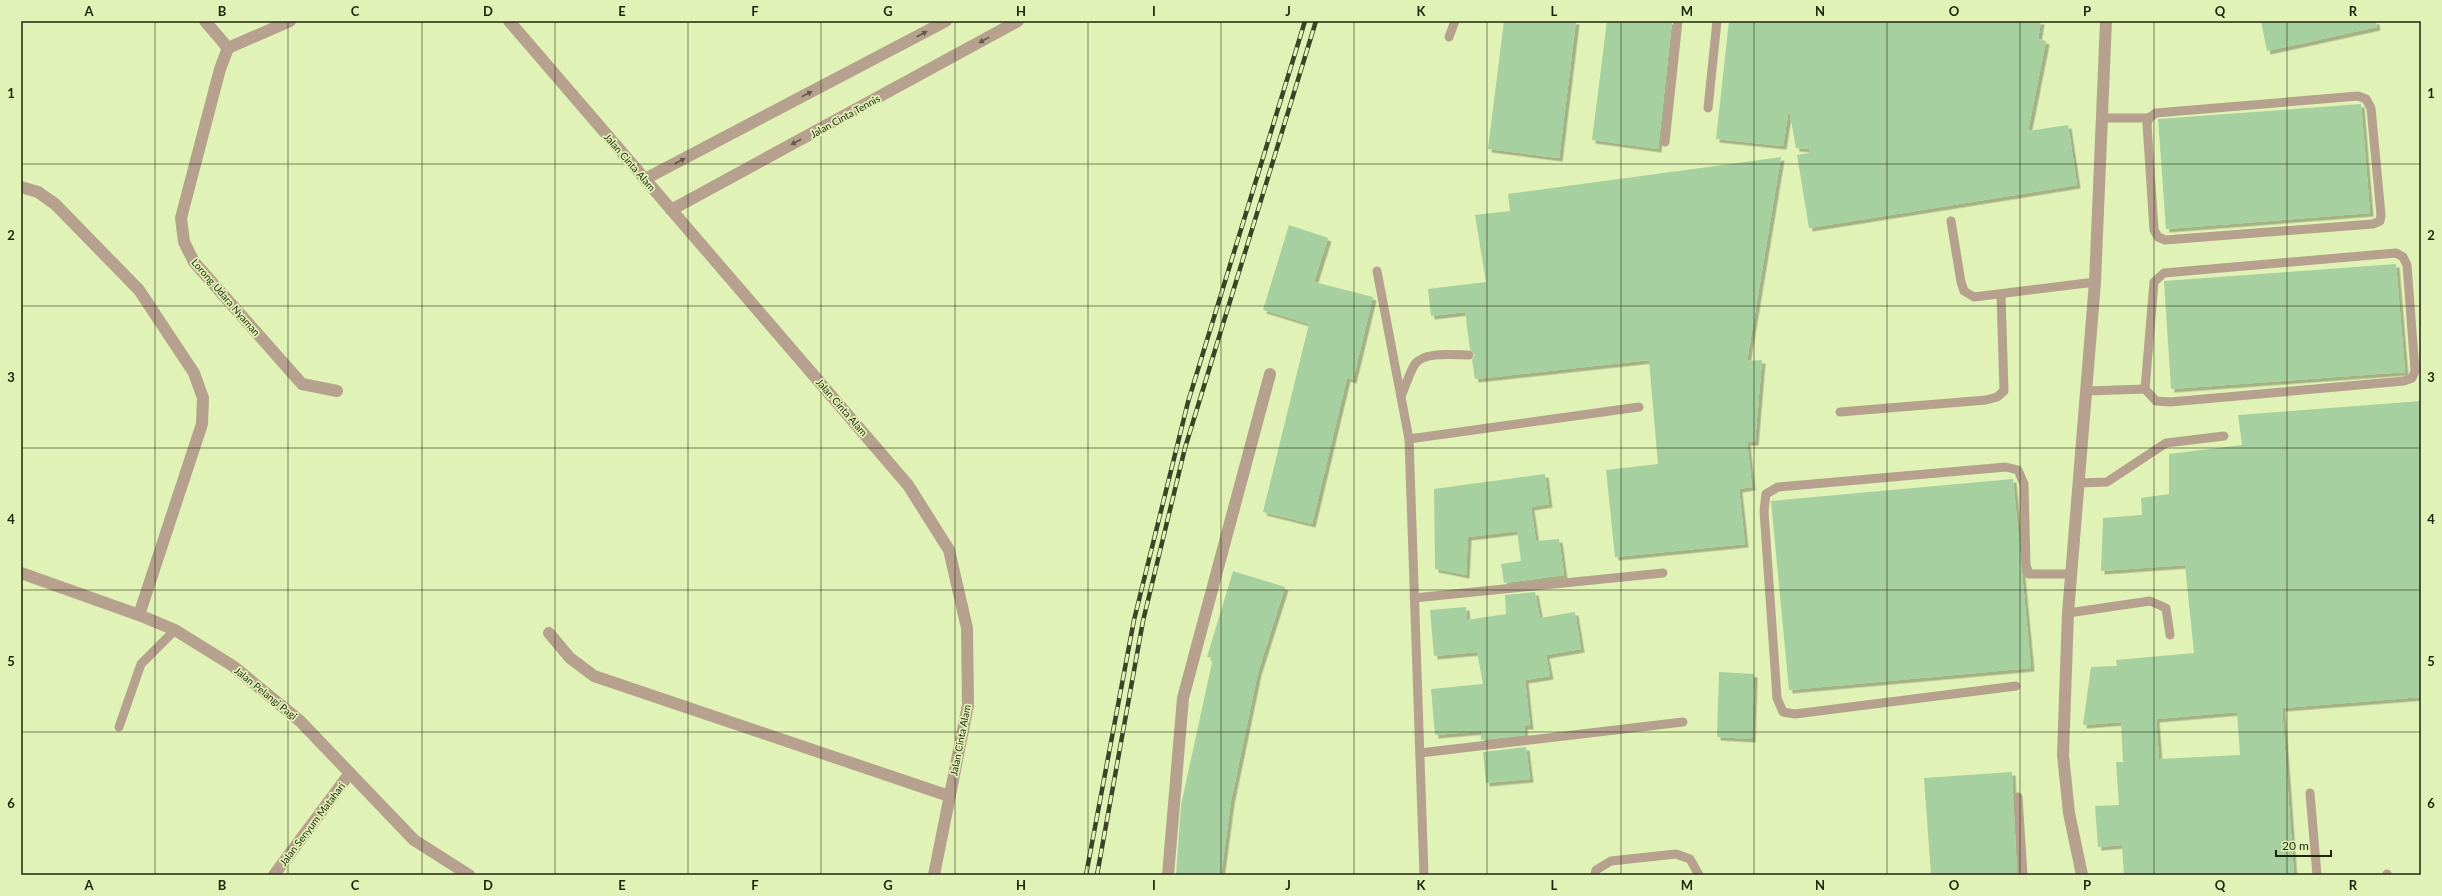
<svg xmlns="http://www.w3.org/2000/svg" width="2442" height="896" font-family="Lato,sans-serif">
	<style>
		.building { fill: #a6d09f; fill-rule: evenodd; filter: url(#shadow) }
		.lines { fill: none; stroke-linecap: round; stroke-linejoin: round }
		.service { stroke: #b6a08e; stroke-width: 9 }
		.minor { stroke: #b6a08e; stroke-width: 12 }
		.tertiary { stroke: #b6a08e; stroke-width: 12 }
		.rail-casing { stroke: #3c4426; stroke-width: 4.5 }
		.rail { stroke: #e0f2b5; stroke-width: 3; stroke-dasharray: 9; stroke-linecap: butt }
		.oneway { fill: #625c46 }
		.grid { fill: none; stroke: #1e240c; stroke-width: 1; stroke-opacity: 0.55 }
		.labels { text-anchor: middle; dominant-baseline: central; stroke-width: 3.5; stroke-linejoin: round; paint-order: stroke }
		.street-label { font-size: 10px; fill: #1e240c; stroke: #e0f2b5 }
		.neatline { fill: none; stroke: #1e240c; stroke-width: 1.5 }
		.grid-label { font-size: 13px; text-anchor: middle; font-weight: bold; fill: #1e240c }
	</style>
	<defs>
		<filter id="shadow"><feDropShadow dx="3.5" dy="3.5" stdDeviation="0" flood-color="#0004"/></filter>
	</defs>
	<rect width="100%" height="100%" fill="#e0f2b5"/>
	<g class="building">
		<polygon points="1504,21 1576,21 1559,158 1488,149"/>
		<polygon points="1607,21 1672,21 1658,149 1592,140"/>
		<polygon points="1729,21 2041,21 2038,39 2046,41 2028,131 2068,125 2077,185 1809,228 1797,155 1809,153 1809,149 1796,148 1789,109 1783,146 1716,139"/>
		<polygon points="2261,21 2376,21 2377,27 2267,51"/>
		<polygon points="2361,104 2370,213 2166,229 2158,119"/>
		<polygon points="1781,157 1747,361 1762,360 1755,442 1747,442 1752,487 1739,489 1745,544 1615,557 1606,470 1658,464 1649,360 1475,379 1472,360 1475,355 1470,349 1465,312 1431,316 1428,289 1486,282 1475,215 1510,211 1508,194"/>
		<polygon points="1289,225 1328,238 1314,282 1373,297 1353,380 1347,378 1312,524 1263,512 1309,324 1263,310"/>
		<polygon points="2396,264 2405,372 2171,389 2164,281"/>
		<path d="M2421 401V697L2282 708 2294 875H2124L2122 845 2098 847 2095 806 2119 805 2116 762H2123L2121 722 2083 725 2091 667 2117 666 2116 660 2194 653 2185 565 2101 571 2103 518 2142 515 2141 498 2169 494V454L2242 445 2238 415ZM2237 712 2240 755 2159 759 2156 719Z"/>
		<polygon points="1545,474 1549,504 1531,507 1536,541 1559,539 1564,575 1504,583 1501,564 1521,561 1517,531 1468,537 1466,575 1435,569 1434,489"/>
		<polygon points="2013,479 2031,668 1789,690 1771,501"/>
		<polygon points="1233,571 1285,587 1258,672 1231,801 1221,875 1176,875 1181,805 1213,658 1207,657"/>
		<polygon points="1535,592 1540,618 1575,612 1581,649 1546,655 1550,676 1525,680 1530,726 1524,726 1525,735 1481,740 1481,731 1435,735 1431,689 1483,684 1477,652 1434,656 1430,610 1466,607 1467,620 1506,614 1505,595"/>
		<polygon points="1719,672 1754,674 1752,739 1717,737"/>
		<polygon points="1526,747 1530,779 1486,783 1483,752"/>
		<polygon points="2012,772 2017,875 1931,875 1924,778"/>
	</g>
	<g class="lines">
		<g class="service">
			<polyline points="1449,37 1455,21"/>
			<polygon points="2358,96 2366,99 2371,108 2381,215 2380,221 2373,224 2165,240 2158,237 2154,230 2147,124 2149,118 2156,113"/>
			<polyline points="1708,108 1717,21"/>
			<polyline points="2102,118 2149,118"/>
			<polyline points="1665,142 1678,21"/>
			<polyline points="1951,221 1961,282 1964,291 1974,297 2095,282"/>
			<polygon points="2396,253 2403,257 2407,265 2415,371 2412,378 2404,381 2170,402 2156,401 2145,389 2154,282 2164,273"/>
			<polyline points="1377,271 1409,439 1424,875"/>
			<polyline points="2087,391 2145,389"/>
			<path d="M1401 396C1406 386 1409 373 1415 364 1424 351 1455 355 1469 355"/>
			<polyline points="1840,412 1986,400 1997,397 2004,391 2001,295"/>
			<polyline points="1409,439 1639,407"/>
			<polyline points="2079,483 2107,482 2166,443 2224,436"/>
			<polyline points="1414,598 1663,573"/>
			<polyline points="2068,613 2150,601 2166,608 2170,635"/>
			<polyline points="2016,686 1795,714 1783,712 1777,698 1764,511 1766,494 1778,487 2006,467 2018,470 2024,484 2026,565 2029,574 2072,574"/>
			<polyline points="119,727 141,664 175,630"/>
			<polyline points="1420,753 1683,722"/>
			<polyline points="2310,793 2317,875"/>
			<polyline points="2018,797 2023,875"/>
			<polyline points="2387,874 2387,875"/>
			<polyline points="1595,875 1596,870 1611,861 1676,854 1690,859 1699,875"/>
		</g>
		<g class="minor">
			<polyline points="205,21 228,48 290,21"/>
			<polyline points="509,21 908,485 949,550 967,628 968,705 934,875"/>
			<polyline points="228,48 220,69 181,218 184,242 194,262 302,384 337,391"/>
			<polyline points="645,179 946,21"/>
			<polyline points="21,187 38,192 55,204 139,290 194,373 203,398 202,424 139,615"/>
			<polyline points="671,210 1018,21"/>
			<polyline points="21,573 139,615 175,630 233,666 300,721 414,840 469,875"/>
			<polyline points="549,633 570,658 594,676 949,796"/>
			<polyline points="274,875 350,773"/>
			<polyline points="1168,875 1183,698 1270,374"/>
		</g>
		<polyline class="tertiary" points="2082,875 2069,813 2063,755 2068,613 2095,282 2106,21"/>
		<defs>
			<g id="rail">
				<polyline points="1086,875 1134,620 1188,402 1305,21"/>
				<polyline points="1097,875 1143,621 1185,448 1316,21"/>
			</g>
		</defs>
		<use href="#rail" class="rail-casing"/>
		<use href="#rail" class="rail"/>
	</g>
	<defs><path id="oneway-solid" d="M-6-.8H1V-3.2L6.5 0L1 3.2V.8H-6Z"/></defs>
	<g class="oneway">
		<use href="#oneway-solid" transform="translate(922 34) rotate(-28)"/>
		<use href="#oneway-solid" transform="translate(984 40) rotate(151)"/>
		<use href="#oneway-solid" transform="translate(807 94) rotate(-28)"/>
		<use href="#oneway-solid" transform="translate(796 142) rotate(152)"/>
		<use href="#oneway-solid" transform="translate(680 161) rotate(-28)"/>
	</g>
	<path class="grid" d="M155 21V875M288 21V875M422 21V875M555 21V875M688 21V875M821 21V875M955 21V875M1088 21V875M1221 21V875M1354 21V875M1487 21V875M1621 21V875M1754 21V875M1887 21V875M2020 21V875M2154 21V875M2287 21V875M21 164H2421M21 306H2421M21 448H2421M21 590H2421M21 732H2421"/>
	<g class="labels">
		<g class="street-label">
			<text transform="translate(845 116) rotate(-29)">Jalan Cinta Tennis</text>
			<text transform="translate(630 162) rotate(49)">Jalan Cinta Alam</text>
			<text transform="translate(226 297) rotate(49)">Lorong Udara Nyaman</text>
			<text transform="translate(842 407) rotate(49)">Jalan Cinta Alam</text>
			<text transform="translate(266 693) rotate(39)">Jalan Pelangi Pagi</text>
			<text transform="translate(960 740) rotate(-79)">Jalan Cinta Alam</text>
			<text transform="translate(312 824) rotate(-53)">Jalan Senyum Matahari</text>
		</g>
	</g>
	<rect width="2442" height="896" fill="none" stroke="#e0f2b5" stroke-width="44"/>
	<path d="M2276 850v6h55v-6" fill="none" stroke="#1e240c" stroke-width="2"/>
	<text x="2282" y="850" font-size="12" fill="#1e240c" stroke="#e0f2b5" stroke-width="3" paint-order="stroke">20 m</text>
	<rect x="22" y="22" width="2398" height="852" class="neatline"/>
	<g class="grid-label">
		<text x="89" y="16">A</text>
		<text x="222" y="16">B</text>
		<text x="355" y="16">C</text>
		<text x="488" y="16">D</text>
		<text x="622" y="16">E</text>
		<text x="755" y="16">F</text>
		<text x="888" y="16">G</text>
		<text x="1021" y="16">H</text>
		<text x="1154" y="16">I</text>
		<text x="1288" y="16">J</text>
		<text x="1421" y="16">K</text>
		<text x="1554" y="16">L</text>
		<text x="1687" y="16">M</text>
		<text x="1820" y="16">N</text>
		<text x="1954" y="16">O</text>
		<text x="2087" y="16">P</text>
		<text x="2220" y="16">Q</text>
		<text x="2353" y="16">R</text>
		<text x="11" y="98">1</text>
		<text x="2431" y="98">1</text>
		<text x="11" y="240">2</text>
		<text x="2431" y="240">2</text>
		<text x="11" y="382">3</text>
		<text x="2431" y="382">3</text>
		<text x="11" y="524">4</text>
		<text x="2431" y="524">4</text>
		<text x="11" y="666">5</text>
		<text x="2431" y="666">5</text>
		<text x="11" y="808">6</text>
		<text x="2431" y="808">6</text>
		<text x="89" y="890">A</text>
		<text x="222" y="890">B</text>
		<text x="355" y="890">C</text>
		<text x="488" y="890">D</text>
		<text x="622" y="890">E</text>
		<text x="755" y="890">F</text>
		<text x="888" y="890">G</text>
		<text x="1021" y="890">H</text>
		<text x="1154" y="890">I</text>
		<text x="1288" y="890">J</text>
		<text x="1421" y="890">K</text>
		<text x="1554" y="890">L</text>
		<text x="1687" y="890">M</text>
		<text x="1820" y="890">N</text>
		<text x="1954" y="890">O</text>
		<text x="2087" y="890">P</text>
		<text x="2220" y="890">Q</text>
		<text x="2353" y="890">R</text>
	</g>
</svg>
